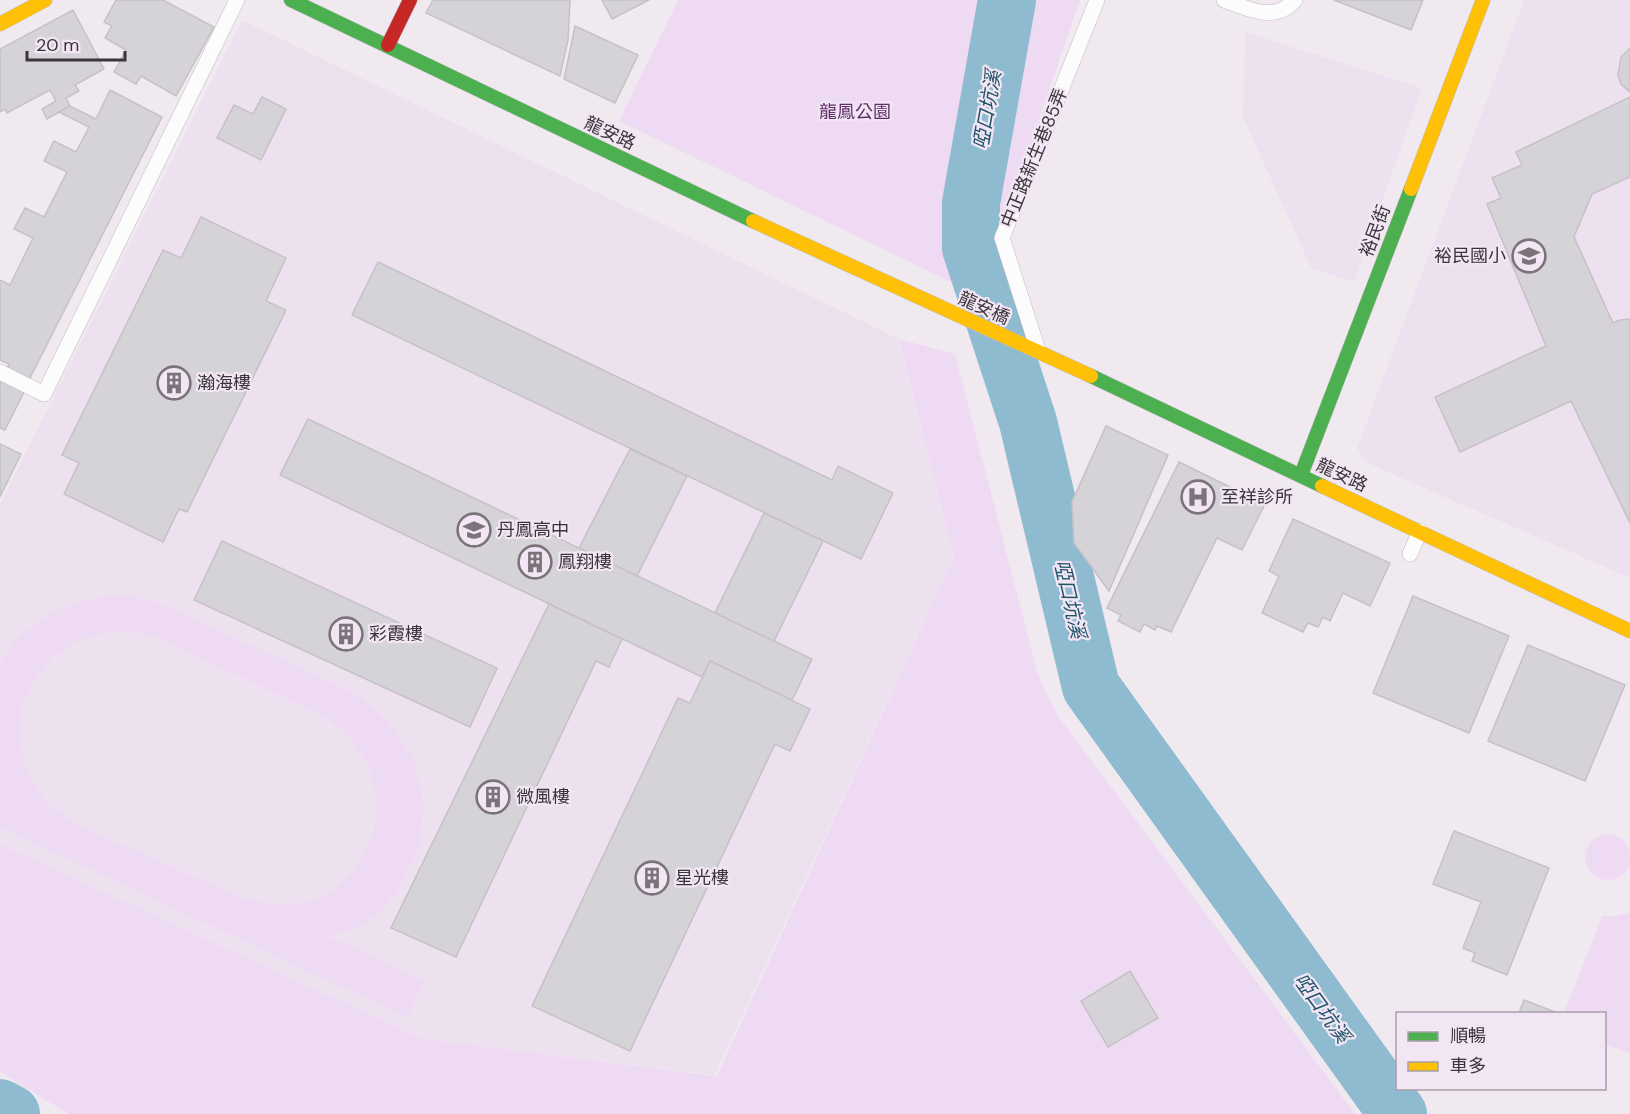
<svg xmlns="http://www.w3.org/2000/svg" width="1630" height="1114" font-family="'DM Sans','Noto Sans TC',sans-serif">
	<style>
		.built { fill: #eee1ef }
		.green { fill: #efdaf3; fill-rule: evenodd }
		.lines { fill: none; stroke-linecap: round; stroke-linejoin: round }
		.river { stroke: #8fbbd0; stroke-width: 58 }
		.building { fill: #d6d3d8; stroke: #c5c1c7; stroke-width: 1.5 }
		.lane-casing { stroke: #c0bbc0; stroke-width: 16 }
		.fast-casing { stroke: #c0bbc0; stroke-width: 15 }
		.slow-casing { stroke: #c0bbc0; stroke-width: 15 }
		.jam-casing { stroke: #c0bbc0; stroke-width: 15 }
		.lane { stroke: #fdfcfd; stroke-width: 15 }
		.fast { stroke: #4caf50; stroke-width: 14 }
		.slow { stroke: #ffc107; stroke-width: 14 }
		.jam { stroke: #c62828; stroke-width: 14 }
		.labels { text-anchor: middle; dominant-baseline: central; stroke-width: 4.5; stroke-linejoin: round; paint-order: stroke }
		.park-label { font-size: 18px; fill: #5f2f68; stroke: #f2e6f4 }
		.street-label { font-size: 18px; fill: #3a353b; stroke: #f2e6f4 }
		.poi-label { font-size: 18px; fill: #3a353b; stroke: #f2e6f4; text-anchor: start }
		.water-label { font-size: 20px; font-style: italic; fill: #1f5469; stroke: #f2e6f4 }
	</style>
	<rect width="100%" height="100%" fill="#f0eaf0"/>
	<g class="built">
		<polygon points="1524,0 1630,0 1630,578 1365,462 1357,448"/>
		<polygon points="242,20 899,339 954,556 715,1075 425,1039 0,844 0,504"/>
		<polygon points="1245,32 1422,88 1354,282 1311,268 1243,117"/>
	</g>
	<g class="green">
		<polygon points="678,0 1080,0 998,239 986,215 1013,66 978,60 950,221 957,285 619,121"/>
		<polygon points="899,339 955,354 1038,675 1056,713 1355,1114 69,1114 0,1072 0,844 424,1039 717,1076 954,556"/>
		<path d="M129 596 159 603 354 693 389 722 414 761 424 805 418 850 398 891 376 916 353 929 328 936 424 981 408 1018 0 827V663L18 637 54 611 94 598ZM109 631 140 633 170 643 327 718 351 739 370 768 377 803 373 837 357 868 331 892 307 902 278 905 242 898 76 824 48 804 28 775 19 741 21 710 33 681 53 657 79 640Z"/>
		<circle cx="1608" cy="857" r="23"/>
		<polygon points="1630,912 1630,1053 1605,1044 1604,1014 1564,1013 1602,916 1618,916"/>
	</g>
	<g class="lines">
		<g class="river">
			<polyline points="1007,0 971,203 971,248 1028,422 1091,687 1398,1114"/>
			<polyline points="0,1108 11,1114"/>
		</g>
	</g>
	<g class="building">
		<polygon points="116,0 163,0 214,27 176,96 141,76 136,84 114,72 126,50 105,38 112,26 104,22"/>
		<polygon points="433,0 570,0 568,40 560,76 426,13"/>
		<polygon points="602,0 649,0 612,19"/>
		<polygon points="1334,0 1423,0 1411,30"/>
		<polygon points="73,10 104,69 75,85 79,91 66,98 70,106 47,119 42,109 56,101 50,90 7,113 5,109 0,112 0,49"/>
		<polygon points="575,26 638,55 615,103 564,79"/>
		<polygon points="1630,48 1630,92 1621,84 1618,75 1621,57"/>
		<polygon points="110,90 162,117 29,380 7,369 9,364 0,360 0,280 10,285 33,238 14,229 25,208 44,217 67,172 44,161 54,141 76,152 89,127 59,112 70,106 96,119"/>
		<polygon points="262,97 286,109 261,160 217,138 234,105 253,114"/>
		<polygon points="1630,97 1630,177 1592,194 1574,237 1613,323 1620,320 1630,319 1630,523 1571,401 1460,452 1435,397 1546,346 1487,204 1501,198 1492,178 1522,165 1516,152"/>
		<polygon points="201,217 286,258 266,301 286,310 187,512 179,509 163,542 64,494 79,463 62,455 163,250 181,258"/>
		<polygon points="378,262 832,480 838,466 893,493 861,559 352,315"/>
		<polygon points="0,380 24,392 5,430 0,428"/>
		<polygon points="308,419 812,659 792,700 710,661 702,677 280,475"/>
		<polygon points="1106,426 1168,455 1109,591 1074,543 1072,502"/>
		<polygon points="0,444 21,454 0,497"/>
		<polygon points="630,449 687,476 637,576 579,548"/>
		<polygon points="1179,462 1265,504 1242,550 1217,538 1171,632 1157,626 1155,630 1144,624 1140,632 1118,621 1121,615 1107,608"/>
		<polygon points="764,513 823,541 774,641 715,613"/>
		<polygon points="1293,519 1390,563 1370,606 1343,593 1330,621 1323,617 1318,627 1308,623 1303,632 1262,613 1279,576 1269,571"/>
		<polygon points="222,541 497,668 470,727 194,600"/>
		<polygon points="1413,596 1509,636 1469,733 1373,693"/>
		<polygon points="549,604 622,639 609,667 596,661 456,957 391,928"/>
		<polygon points="1528,645 1625,685 1585,781 1488,741"/>
		<polygon points="710,661 810,709 790,751 775,744 630,1051 532,1006 678,698 690,703"/>
		<polygon points="1454,831 1549,868 1507,975 1472,961 1475,953 1463,948 1481,902 1433,884"/>
		<polygon points="1130,971 1158,1018 1108,1047 1081,1001"/>
		<polygon points="1524,1000 1560,1014 1522,1014 1519,1013"/>
	</g>
	<g class="lines">
		<defs>
			<g id="lane">
				<path d="M1224 0C1248 9 1275 23 1295 0"/>
				<polyline points="1038,350 1002,238 1097,0"/>
				<polyline points="0,372 44,394 237,0"/>
				<polyline points="1410,554 1420,531"/>
			</g>
			<g id="fast">
				<polyline points="291,0 753,221"/>
				<polyline points="1091,376 1322,486"/>
				<polyline points="1301,475 1411,189"/>
			</g>
			<g id="slow">
				<polyline points="0,24 45,0"/>
				<polyline points="1411,189 1483,0"/>
				<polyline points="753,221 1091,376"/>
				<polyline points="1322,486 1630,631"/>
			</g>
			<polyline id="jam" points="388,45 410,0"/>
		</defs>
		<use href="#lane" class="lane-casing"/>
		<use href="#fast" class="fast-casing"/>
		<use href="#slow" class="slow-casing"/>
		<use href="#jam" class="jam-casing"/>
		<use href="#lane" class="lane"/>
		<use href="#fast" class="fast"/>
		<use href="#slow" class="slow"/>
		<use href="#jam" class="jam"/>
	</g>
	<defs>
		<symbol id="school-ring" viewBox="-11 -11 22 22"><circle r="9.5" fill="#f2e6f4" stroke="#7a747a" stroke-width="1.5"/><path d="M0-5L7-2L0 1L-7-2ZM-4 1L0 2.5L4 1V4Q0 6-4 4Z" fill="#7a747a"/></symbol>
		<symbol id="building-ring" viewBox="-11 -11 22 22"><circle r="9.5" fill="#f2e6f4" stroke="#7a747a" stroke-width="1.5"/><path d="M-4-6H4V6H1V3H-1V6H-4ZM-2.5-4.3h1.7v1.8h-1.7ZM.8-4.3h1.7v1.8H.8ZM-2.5-1h1.7V.8h-1.7ZM.8-1h1.7V.8H.8Z" fill="#7a747a"/></symbol>
		<symbol id="hospital-ring" viewBox="-11 -11 22 22"><circle r="9.5" fill="#f2e6f4" stroke="#7a747a" stroke-width="1.5"/><path d="M-5-5h3v3.5h4V-5h3V5h-3V1.5h-4V5h-3Z" fill="#7a747a"/></symbol>
	</defs>
	<g fill-rule="evenodd">
		<use href="#school-ring" x="1510" y="237" width="38" height="38"/>
		<use href="#building-ring" x="155" y="364" width="38" height="38"/>
		<use href="#hospital-ring" x="1179" y="478" width="38" height="38"/>
		<use href="#school-ring" x="455" y="511" width="38" height="38"/>
		<use href="#building-ring" x="516" y="543" width="38" height="38"/>
		<use href="#building-ring" x="327" y="615" width="38" height="38"/>
		<use href="#building-ring" x="474" y="778" width="38" height="38"/>
		<use href="#building-ring" x="633" y="859" width="38" height="38"/>
	</g>
	<g class="labels">
		<g class="park-label">
			<text x="855" y="112">龍鳳公園</text>
		</g>
		<g class="street-label">
			<text transform="translate(610 133) rotate(25)">龍安路</text>
			<text transform="translate(1034 158) rotate(-68)">中正路新生巷85弄</text>
			<text transform="translate(1375 231) rotate(-69)">裕民街</text>
			<text transform="translate(984 308) rotate(24)">龍安橋</text>
			<text transform="translate(1342 475) rotate(25)">龍安路</text>
		</g>
		<g class="poi-label">
			<text x="1506" y="256" text-anchor="end">裕民國小</text>
			<text x="197" y="383">瀚海樓</text>
			<text x="1221" y="497">至祥診所</text>
			<text x="497" y="530">丹鳳高中</text>
			<text x="558" y="562">鳳翔樓</text>
			<text x="369" y="634">彩霞樓</text>
			<text x="516" y="797">微風樓</text>
			<text x="675" y="878">星光樓</text>
		</g>
		<g class="water-label">
			<text transform="translate(987 110) rotate(-80)">啞口坑溪</text>
			<text transform="translate(1070 599) rotate(77)">啞口坑溪</text>
			<text transform="translate(1322 1008) rotate(54)">啞口坑溪</text>
		</g>
	</g>
	<rect x="1396" y="1012" width="210" height="78" fill="#f2e6f4" stroke="#a89faa" stroke-width="1.5"/>
	<rect x="1408" y="1032" width="30" height="9" fill="#4caf50" stroke="#a89faa" stroke-width="1.5"/>
	<text x="1450" y="1042" font-size="18" fill="#3a353b">順暢</text>
	<rect x="1408" y="1062" width="30" height="9" fill="#ffc107" stroke="#a89faa" stroke-width="1.5"/>
	<text x="1450" y="1072" font-size="18" fill="#3a353b">車多</text>
	<path d="M27 51v9h98v-9" fill="none" stroke="#3a353b" stroke-width="3"/>
	<text x="36" y="51" font-size="18" fill="#3a353b" stroke="#f2e6f4" stroke-width="4.5" paint-order="stroke">20 m</text>
</svg>
